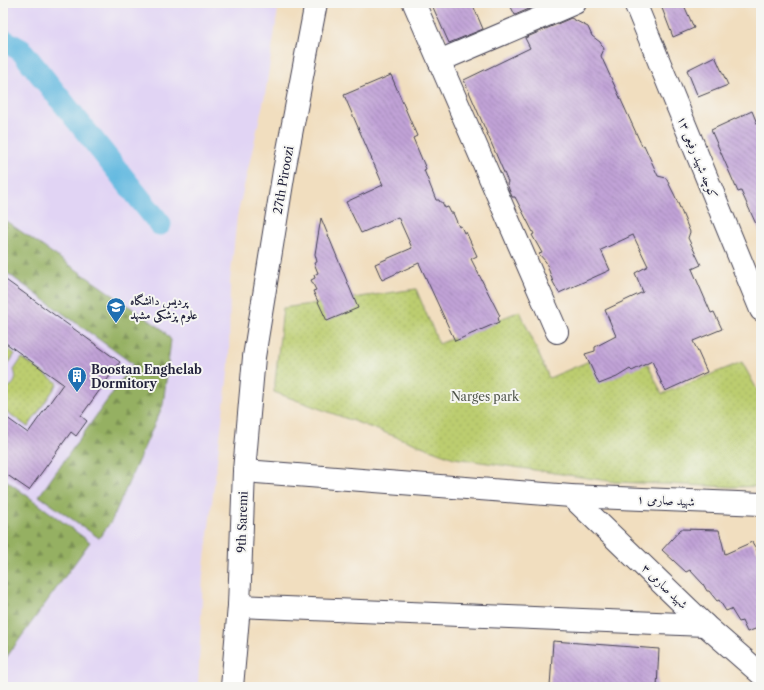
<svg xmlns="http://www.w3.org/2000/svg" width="764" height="690" font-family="'Libre Caslon Text',Amiri,serif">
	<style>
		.built { fill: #e1d4f4 }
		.green { fill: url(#green-dots); stroke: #6f7856 }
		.forest { fill: url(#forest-firs); stroke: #5c694e }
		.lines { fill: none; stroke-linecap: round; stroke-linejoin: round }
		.canal { stroke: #63b9e0; stroke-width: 23 }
		.building { fill: url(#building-back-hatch) }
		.minor-casing { stroke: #413e4f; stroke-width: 24 }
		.minor { stroke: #fff; stroke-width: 22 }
		.labels { text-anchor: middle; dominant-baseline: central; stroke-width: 4; stroke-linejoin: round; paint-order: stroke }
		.street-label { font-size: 12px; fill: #22223b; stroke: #f6f6f2 }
		.poi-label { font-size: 12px; font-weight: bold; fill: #22223b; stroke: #f6f6f2; text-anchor: start }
		.park-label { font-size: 12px; fill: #50554b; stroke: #f6f6f2 }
	</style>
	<defs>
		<pattern id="green-dots" width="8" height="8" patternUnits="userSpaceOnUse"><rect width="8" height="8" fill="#bccd70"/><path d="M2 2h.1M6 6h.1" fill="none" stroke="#a1b062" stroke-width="1.8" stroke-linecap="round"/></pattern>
		<pattern id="forest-firs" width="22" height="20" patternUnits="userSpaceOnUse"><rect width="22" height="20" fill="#95b062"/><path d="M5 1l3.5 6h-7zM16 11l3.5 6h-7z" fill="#798f52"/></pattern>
		<pattern id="building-back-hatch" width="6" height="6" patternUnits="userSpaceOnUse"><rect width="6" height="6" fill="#c1a3d7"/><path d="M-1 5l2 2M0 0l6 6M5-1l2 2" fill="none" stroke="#9c84b0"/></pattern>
	</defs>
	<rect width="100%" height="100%" fill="#f6f6f2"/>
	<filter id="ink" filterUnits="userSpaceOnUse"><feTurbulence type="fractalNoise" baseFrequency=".025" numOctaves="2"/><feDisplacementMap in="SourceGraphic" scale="8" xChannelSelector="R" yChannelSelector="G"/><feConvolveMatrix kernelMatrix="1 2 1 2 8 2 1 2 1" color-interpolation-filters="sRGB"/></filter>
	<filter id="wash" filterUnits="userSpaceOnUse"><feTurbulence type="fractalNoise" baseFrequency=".012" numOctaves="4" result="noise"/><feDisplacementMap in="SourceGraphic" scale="16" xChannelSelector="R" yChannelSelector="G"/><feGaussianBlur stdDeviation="0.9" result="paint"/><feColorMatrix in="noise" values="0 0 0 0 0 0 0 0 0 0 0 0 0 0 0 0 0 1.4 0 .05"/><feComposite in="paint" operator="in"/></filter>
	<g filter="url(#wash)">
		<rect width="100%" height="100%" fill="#f1debf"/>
		<polygon class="built" points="3,3 279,3 265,95 237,217 230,282 229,365 203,575 198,687 3,687"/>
		<g class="green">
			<polygon points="416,289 439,344 520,311 549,378 637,341 662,394 742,362 761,397 761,486 734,487 615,482 454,458 274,392 283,308"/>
			<polygon points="3,345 15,354 7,366 3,365"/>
			<path d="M22 358 58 383 28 427 3 409V388C14 388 18 379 14 370Z"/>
		</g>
		<g class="forest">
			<polygon points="3,219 162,329 171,340 163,405 112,520 99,538 39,496 133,364 3,270"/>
			<polygon points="3,478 90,542 3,662"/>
		</g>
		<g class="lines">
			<polyline class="canal" points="3,40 21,50 160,224"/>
		</g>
		<g id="blocks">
			<g class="building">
				<polygon points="431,3 472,3 483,29 449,43"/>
				<polygon points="509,3 543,3 515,15"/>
				<polygon points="660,3 683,3 694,28 673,37"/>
				<polygon points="571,18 588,27 592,36 600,42 604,49 601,56 642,146 644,145 658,176 666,178 675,196 690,232 688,238 701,265 692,269 711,313 714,312 722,329 693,341 707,372 665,391 652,361 632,371 630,369 617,377 599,384 585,354 595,351 595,347 616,336 605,310 643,292 635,273 648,266 633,235 601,250 610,270 559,293 553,282 546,262 539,254 542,253 532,235 534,234 515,197 512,197 507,184 508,182 464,80 530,48 525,38"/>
				<polygon points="715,56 728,85 698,97 687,70"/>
				<polygon points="391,75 417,136 413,138 426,169 424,170 436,200 439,200 440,202 442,202 445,208 448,207 451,213 453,213 459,227 461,226 464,233 466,232 477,256 471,259 500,316 498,317 499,322 455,341 419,263 382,280 375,264 412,248 398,217 361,233 346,202 383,185 344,95"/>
				<polygon points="752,111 761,133 761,235 741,191 738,192 711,130"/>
				<polygon points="321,218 358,308 327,321 313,291 316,290 311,280 315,278 314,275 318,273 314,263 317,262 315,254"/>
				<polygon points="3,278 120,362 81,416 87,421 76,436 71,432 29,490 3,472 3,415 28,433 63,384 3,341"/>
				<polygon points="681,529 719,530 725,554 752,542 761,557 761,627 747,632 742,621 739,622 731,609 726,611 719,600 717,601 709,591 707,591 703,584 690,570 686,572 662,550"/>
				<polygon points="553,641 659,649 657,687 550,687"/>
			</g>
		</g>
	</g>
	<g filter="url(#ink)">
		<use href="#blocks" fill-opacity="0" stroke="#413e4f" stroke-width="1"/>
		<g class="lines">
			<defs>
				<g id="minor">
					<polyline points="414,3 557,332"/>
					<polyline points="635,3 761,310"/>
					<polyline points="439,61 575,3"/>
					<polyline points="244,471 571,496 761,504"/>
					<polyline points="571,496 705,625 761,674"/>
					<polyline points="239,606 705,625"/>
					<polyline points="232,687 239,606 244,471 254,357 284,171 316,3"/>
				</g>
			</defs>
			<use href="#minor" class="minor-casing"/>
			<use href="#minor" class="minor"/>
		</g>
	</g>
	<defs>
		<symbol id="university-pin" viewBox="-11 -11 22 30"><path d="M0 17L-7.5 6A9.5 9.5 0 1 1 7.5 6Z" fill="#1f6fb2" stroke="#f6f6f2"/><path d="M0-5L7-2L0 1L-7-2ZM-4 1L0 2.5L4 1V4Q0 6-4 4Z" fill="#fff"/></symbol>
		<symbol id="building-pin" viewBox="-11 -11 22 30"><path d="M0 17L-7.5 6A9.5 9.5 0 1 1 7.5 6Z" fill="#1f6fb2" stroke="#f6f6f2"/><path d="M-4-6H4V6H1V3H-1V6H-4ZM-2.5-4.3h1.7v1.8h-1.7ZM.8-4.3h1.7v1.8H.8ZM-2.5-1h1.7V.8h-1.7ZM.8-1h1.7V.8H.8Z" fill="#fff"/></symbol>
	</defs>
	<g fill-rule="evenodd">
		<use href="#university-pin" x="105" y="296" width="22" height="30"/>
		<use href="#building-pin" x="66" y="365" width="22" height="30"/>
	</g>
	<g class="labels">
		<g class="street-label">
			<text transform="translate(698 157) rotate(68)">کوچه شهید رفیعی ۱۳</text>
			<text transform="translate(283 180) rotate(-80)">27th Piroozi</text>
			<text transform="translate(666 500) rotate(3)">شهید صارمی ۱</text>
			<text transform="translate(242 522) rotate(-88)">9th Saremi</text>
			<text transform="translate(665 586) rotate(44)">شهید صارمی ۳</text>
		</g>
		<g class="poi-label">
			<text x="130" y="300">پردیس دانشگاه<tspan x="130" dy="14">علوم پزشکی مشهد</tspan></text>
			<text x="91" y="369">Boostan Enghelab<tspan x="91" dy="14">Dormitory</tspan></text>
		</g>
		<g class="park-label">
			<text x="485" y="396">Narges park</text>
		</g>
	</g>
	<rect width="764" height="690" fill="none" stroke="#f6f6f2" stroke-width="16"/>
</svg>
